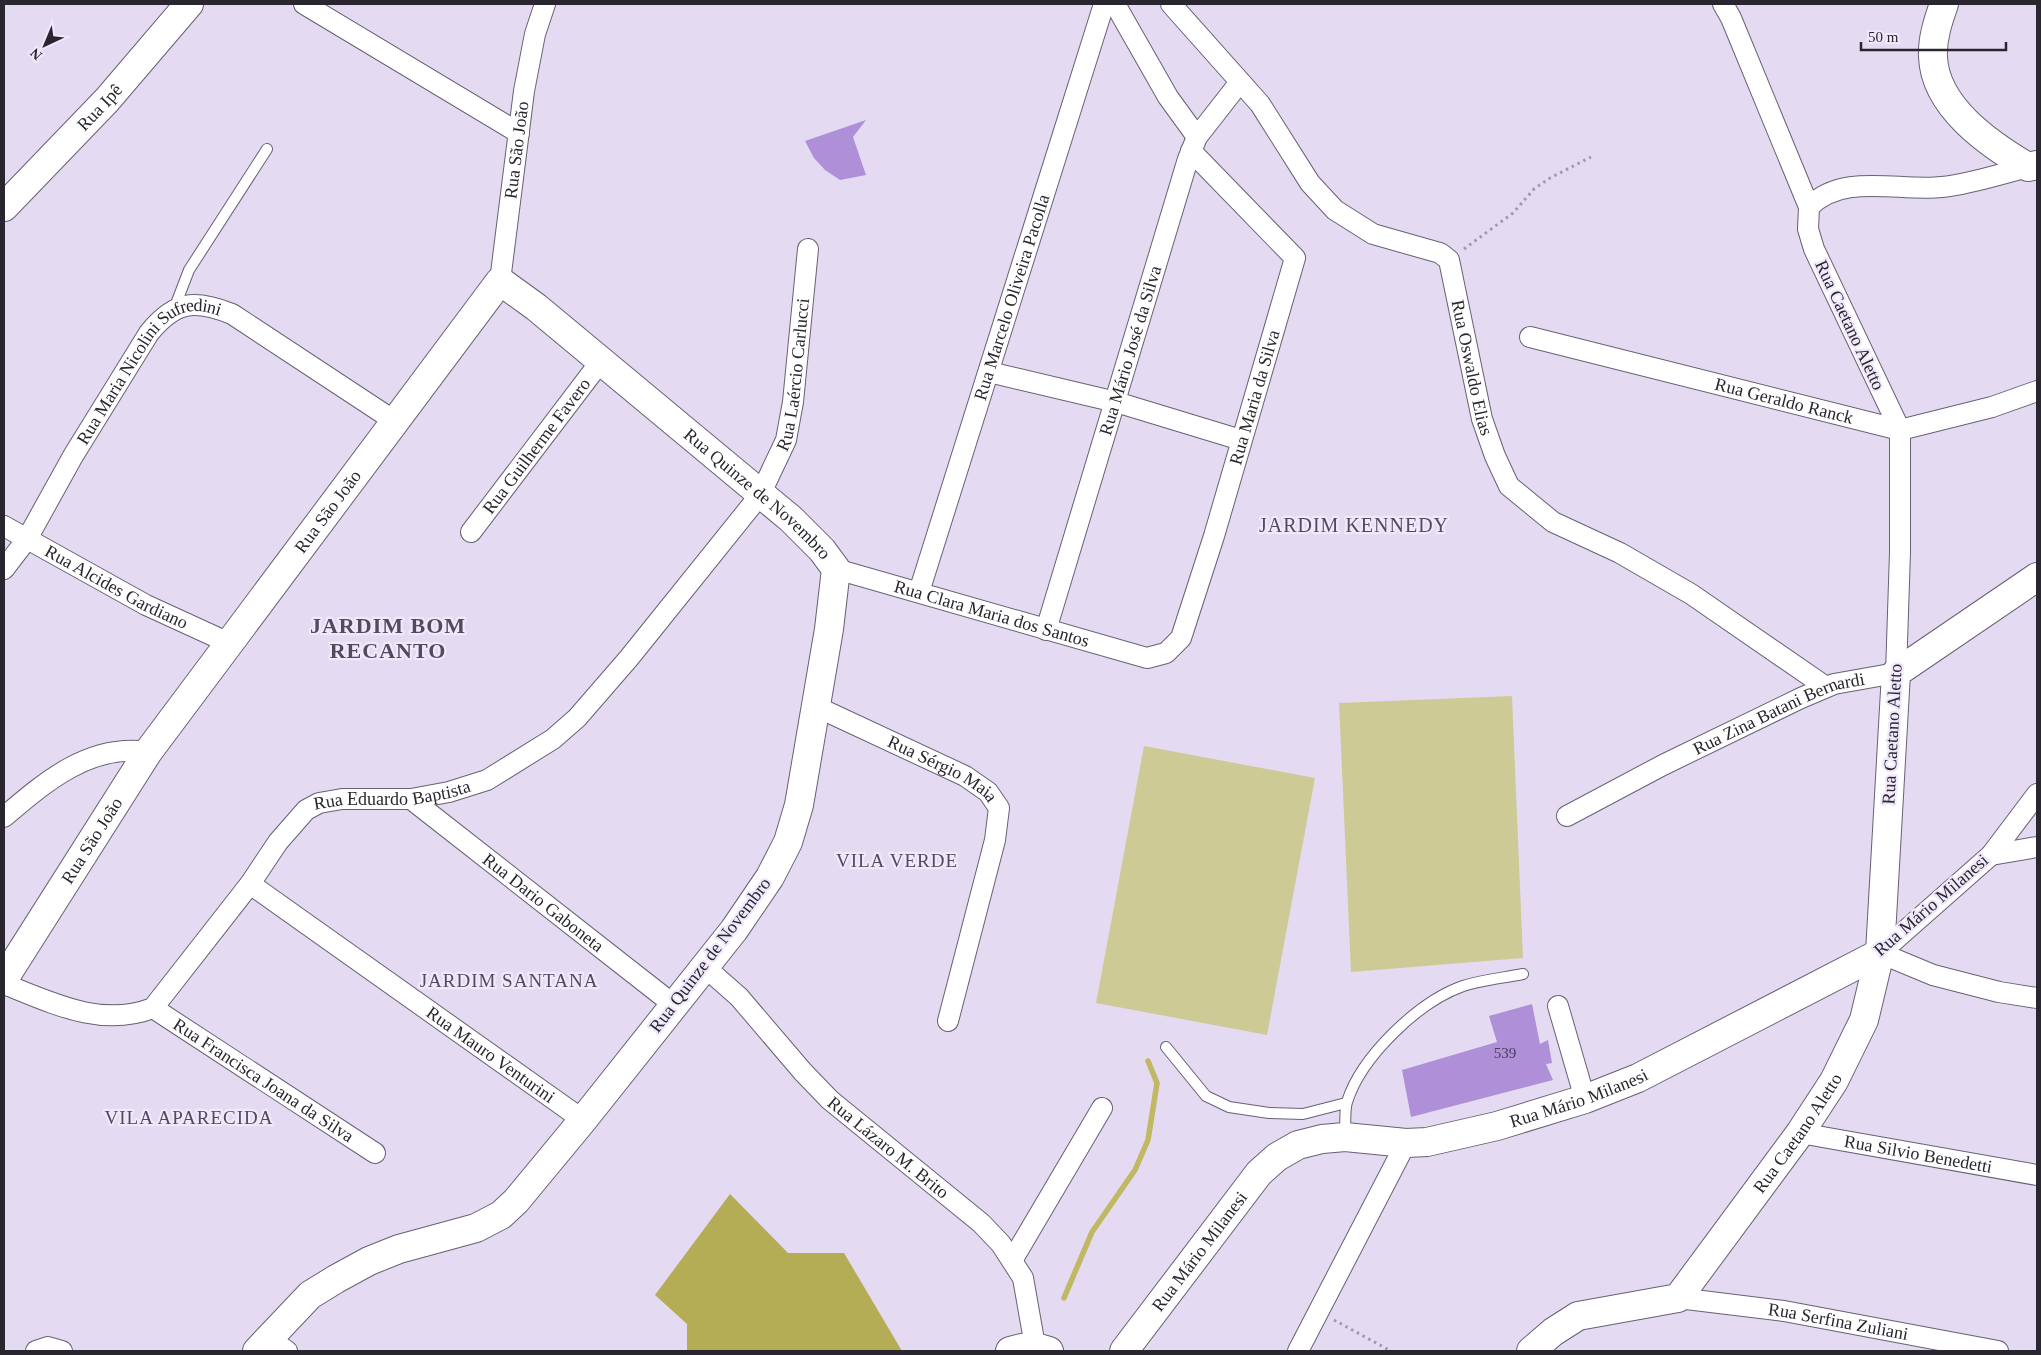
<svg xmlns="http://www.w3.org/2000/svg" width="2041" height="1355" font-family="Georgia,serif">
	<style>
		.green { fill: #ceca96 }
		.forest { fill: #b5ad56 }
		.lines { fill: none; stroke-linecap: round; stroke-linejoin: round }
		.stream { stroke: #c0b862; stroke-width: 5.5 }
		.building { fill: #ae8fd8 }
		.lane-casing { stroke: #686074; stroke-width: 12 }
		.street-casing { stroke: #686074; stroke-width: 22 }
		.secondary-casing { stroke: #686074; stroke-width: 30 }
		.path { stroke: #a19aac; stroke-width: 3; stroke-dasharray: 2.5 4; stroke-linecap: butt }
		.lane { stroke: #fff; stroke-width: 10 }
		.street { stroke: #fff; stroke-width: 20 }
		.secondary { stroke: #fff; stroke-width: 28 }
		.labels { text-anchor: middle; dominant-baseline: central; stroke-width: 4.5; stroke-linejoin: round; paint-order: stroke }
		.number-label { font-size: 15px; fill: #4b4059 }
		.street-label { font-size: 18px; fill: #2a262f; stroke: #f0e9fc }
		.neighbourhood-label { font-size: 19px; letter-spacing: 1px; fill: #524b5e; stroke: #f0e9fc }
		.quarter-label { font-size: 20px; letter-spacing: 1px; fill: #524b5e; stroke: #f0e9fc }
		.district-label { font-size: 22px; font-weight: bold; letter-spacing: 1px; fill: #524b5e; stroke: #f0e9fc }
	</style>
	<rect width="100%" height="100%" fill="#e4dbf2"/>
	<g class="green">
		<polygon points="1512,696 1523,958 1351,972 1339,703"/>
		<polygon points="1144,746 1315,778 1267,1035 1096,1003"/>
	</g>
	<polygon class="forest" points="730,1194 788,1253 844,1253 902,1351 687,1351 687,1324 655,1295"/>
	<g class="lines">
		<polyline class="stream" points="1064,1298 1092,1232 1135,1170 1148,1140 1157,1083 1148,1061"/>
	</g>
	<g class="building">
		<polygon points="866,120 853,137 866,175 840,180 825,170 814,158 805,141"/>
		<polygon points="1532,1004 1540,1044 1548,1040 1552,1063 1546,1064 1553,1080 1411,1117 1402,1070 1497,1042 1489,1016"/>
	</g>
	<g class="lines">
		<defs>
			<g id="lane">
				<polyline points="174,309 189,270 267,149"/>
				<polyline points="1166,1047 1206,1096 1229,1107 1269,1113 1303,1114 1346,1103"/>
				<path d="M1345 1137C1346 1126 1344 1112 1347 1102 1361 1057 1418 1002 1463 986 1481 980 1503 978 1523 974"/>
			</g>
			<g id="street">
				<polyline points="304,4 519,133"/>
				<polyline points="1115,4 1168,97 1197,137"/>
				<path id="s1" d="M1171 4 1260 104 1310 183 1335 210 1373 234 1440 253 1449 260 1482 419 1495 456 1509 486 1553 522 1620 553 1691 594 1826 687"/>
				<polyline points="1723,4 1731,18 1809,207"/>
				<path id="s2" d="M500 281 524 91 535 34 545 4"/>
				<path id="s3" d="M1530 337 1900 430 1992 407 2037 391"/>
				<polyline points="989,372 1116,402 1241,440"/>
				<path id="s4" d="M4 526 146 605 229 643"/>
				<path id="s5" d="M471 532 601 361"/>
				<path id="s6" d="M4 569 27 539 73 456 149 333C175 301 194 299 232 314L396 422"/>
				<path id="s7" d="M836 569 1147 658 1166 653 1181 638 1214 536 1295 258 1191 151"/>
				<path id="s8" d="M919 592 1104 4"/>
				<path id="s9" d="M1046 630 1188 159 1197 137 1240 82"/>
				<path id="s10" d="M817 707 965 776 988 792 999 808 995 840 948 1021"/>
				<polyline points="2037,794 1991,855 1880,953 1933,975 1999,992 2037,998"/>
				<path id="s11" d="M411 799 674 1005"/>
				<path id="s12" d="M1567 816 1663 765 1801 698 1834 684 1896 673 1900 552V430L1814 249 1808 229 1809 207C1843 172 1899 192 1942 187 1971 184 2000 174 2028 167"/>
				<path d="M4 817C45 782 90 743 148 752"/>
				<polyline points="1991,855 2037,847"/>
				<path id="s13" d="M250 884 583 1120"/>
				<path id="s14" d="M705 967 739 997 803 1072 830 1100 981 1223 1001 1244 1023 1278 1035 1346"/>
				<path id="s15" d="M4 984C52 1003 101 1028 153 1008L250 884 278 842 306 810 319 803 342 799H411L449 792 487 780 553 739 577 718 629 658 760 495 786 440 793 402 808 249"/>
				<polyline points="1558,1006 1585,1099"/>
				<path id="s16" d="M153 1008 375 1153"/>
				<path id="s17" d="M1800 1133 2037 1175"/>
				<polyline points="1013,1259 1102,1108"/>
				<path id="s18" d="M1678 1298 1784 1311 1998 1351"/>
				<polyline points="268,1338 287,1351"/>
				<polyline points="36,1351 48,1347 62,1351"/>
				<polyline points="1298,1351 1406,1143"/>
			</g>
			<g id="secondary">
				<path d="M1944 4C1938 21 1932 39 1933 57 1935 107 1989 144 2028 167L2037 165"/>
				<path id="s19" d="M4 207 107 100 189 4"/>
				<path id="s20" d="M4 979 148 752 500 281 536 307 791 519 822 550 836 569 829 629 799 805 788 842 770 877 734 930 583 1120 516 1201 501 1215 476 1228 399 1249 369 1261 336 1279 310 1295 257 1351"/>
				<path d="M1010 1351C1025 1346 1034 1346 1049 1351"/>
				<path id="s21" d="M1124 1351 1259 1173 1277 1157 1298 1145 1322 1139 1345 1137 1406 1143 1427 1142 1497 1126 1585 1099 1638 1078 1880 953"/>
				<path id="s22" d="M1531 1351 1553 1332 1578 1316 1678 1298 1800 1133 1834 1081 1864 1020 1880 953 1896 673 2037 577"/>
			</g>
		</defs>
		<use href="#lane" class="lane-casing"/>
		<use href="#street" class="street-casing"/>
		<use href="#secondary" class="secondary-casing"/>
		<g class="path">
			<polyline points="1464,249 1513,213 1534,189 1550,178 1591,157"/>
			<polyline points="1334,1320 1391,1351"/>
		</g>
		<use href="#lane" class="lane"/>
		<use href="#street" class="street"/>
		<use href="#secondary" class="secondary"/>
	</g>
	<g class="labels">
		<g class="number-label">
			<text x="1505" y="1053">539</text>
		</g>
		<g class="street-label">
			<text stroke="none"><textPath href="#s19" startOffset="138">Rua Ipê</textPath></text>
			<text stroke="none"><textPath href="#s2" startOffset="132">Rua São João</textPath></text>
			<text stroke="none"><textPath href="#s8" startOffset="309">Rua Marcelo Oliveira Pacolla</textPath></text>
			<text transform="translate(1850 325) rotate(65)">Rua Caetano Aletto</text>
			<text stroke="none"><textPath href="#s9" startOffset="292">Rua Mário José da Silva</textPath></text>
			<text stroke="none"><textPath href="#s1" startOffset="500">Rua Oswaldo Elias</textPath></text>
			<text stroke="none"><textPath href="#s15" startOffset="1116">Rua Laércio Carlucci</textPath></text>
			<text stroke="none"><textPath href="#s6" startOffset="254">Rua Maria Nicolini Sufredini</textPath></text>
			<text stroke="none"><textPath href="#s7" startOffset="616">Rua Maria da Silva</textPath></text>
			<text stroke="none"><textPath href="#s3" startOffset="262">Rua Geraldo Ranck</textPath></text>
			<text stroke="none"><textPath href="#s5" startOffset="108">Rua Guilherme Favero</textPath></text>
			<text stroke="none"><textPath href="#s20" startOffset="1191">Rua Quinze de Novembro</textPath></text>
			<text stroke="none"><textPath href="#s20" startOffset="569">Rua São João</textPath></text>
			<text stroke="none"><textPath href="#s4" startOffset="128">Rua Alcides Gardiano</textPath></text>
			<text stroke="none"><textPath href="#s7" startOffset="162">Rua Clara Maria dos Santos</textPath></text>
			<text stroke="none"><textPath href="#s12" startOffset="236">Rua Zina Batani Bernardi</textPath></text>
			<text transform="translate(1892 734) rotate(-87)">Rua Caetano Aletto</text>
			<text stroke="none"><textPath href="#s10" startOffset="140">Rua Sérgio Maia</textPath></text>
			<text stroke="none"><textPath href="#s15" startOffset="494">Rua Eduardo Baptista</textPath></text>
			<text stroke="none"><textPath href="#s20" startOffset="164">Rua São João</textPath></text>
			<text stroke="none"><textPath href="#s11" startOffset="168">Rua Dario Gaboneta</textPath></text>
			<text transform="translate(1931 905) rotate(-41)">Rua Mário Milanesi</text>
			<text transform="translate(710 955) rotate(-53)">Rua Quinze de Novembro</text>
			<text stroke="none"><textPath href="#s13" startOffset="295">Rua Mauro Venturini</textPath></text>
			<text stroke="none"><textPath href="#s16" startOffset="132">Rua Francisca Joana da Silva</textPath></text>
			<text stroke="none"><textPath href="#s21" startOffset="560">Rua Mário Milanesi</textPath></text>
			<text stroke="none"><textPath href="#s22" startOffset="364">Rua Caetano Aletto</textPath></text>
			<text stroke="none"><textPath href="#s14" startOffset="258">Rua Lázaro M. Brito</textPath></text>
			<text stroke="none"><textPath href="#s17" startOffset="120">Rua Silvio Benedetti</textPath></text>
			<text stroke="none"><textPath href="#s21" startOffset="125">Rua Mário Milanesi</textPath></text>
			<text stroke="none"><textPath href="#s18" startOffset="162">Rua Serfina Zuliani</textPath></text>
		</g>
		<g class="neighbourhood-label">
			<text x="897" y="860">VILA VERDE</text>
			<text x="509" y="980">JARDIM SANTANA</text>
			<text x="189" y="1117">VILA APARECIDA</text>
		</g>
		<g class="quarter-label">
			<text x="1354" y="525">JARDIM KENNEDY</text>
		</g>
		<g class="district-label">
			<text x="388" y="625">JARDIM BOM<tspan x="388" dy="25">RECANTO</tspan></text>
		</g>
	</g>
	<rect width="2041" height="1355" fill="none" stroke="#2a262f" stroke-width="10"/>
	<g transform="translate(45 45) rotate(224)" stroke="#f0e9fc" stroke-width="4" paint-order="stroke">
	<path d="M0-4L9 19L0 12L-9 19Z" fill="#2a262f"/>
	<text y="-8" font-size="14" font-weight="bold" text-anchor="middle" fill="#2a262f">N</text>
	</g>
	<path d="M1861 42v8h145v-8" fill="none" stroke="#2a262f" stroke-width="2.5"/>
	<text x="1868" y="42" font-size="15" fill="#2a262f" stroke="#f0e9fc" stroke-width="4" paint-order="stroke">50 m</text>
</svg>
